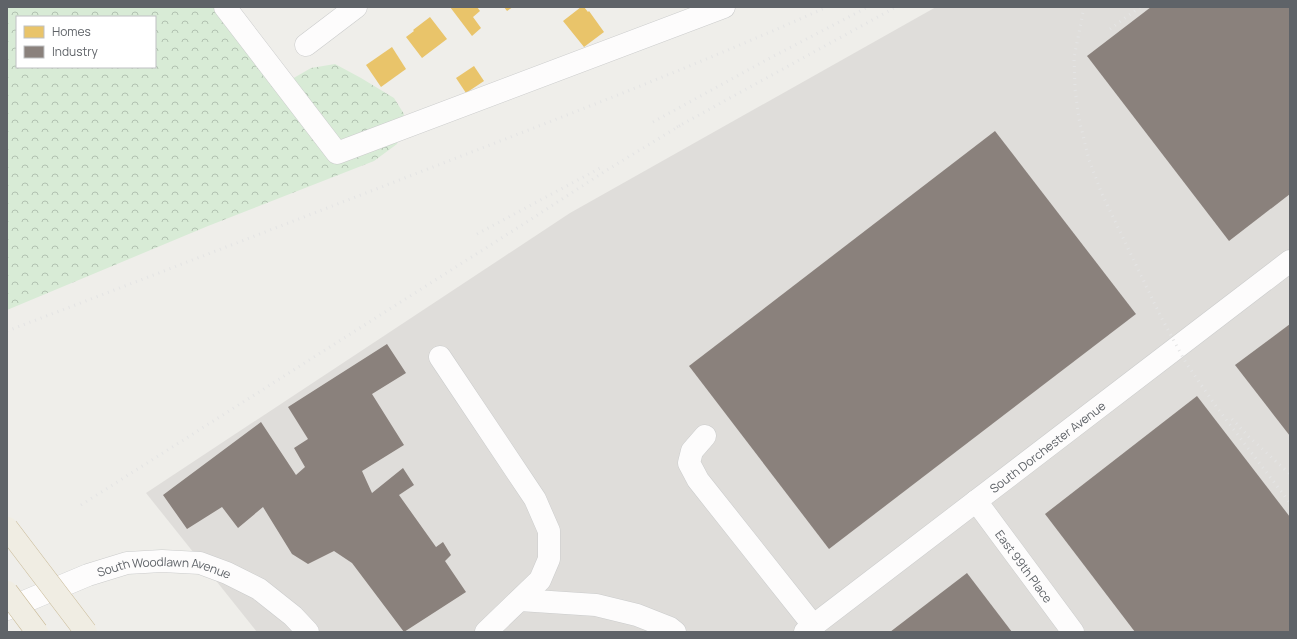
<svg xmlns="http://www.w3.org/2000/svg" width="1297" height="639" font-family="Manrope,sans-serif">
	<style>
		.industrial { fill: #dfddda }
		.forest { fill: url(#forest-crowns); fill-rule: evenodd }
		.homes { fill: #e9c46a }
		.industry { fill: #8a817c }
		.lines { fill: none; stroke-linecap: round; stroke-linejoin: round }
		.minor-casing { stroke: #cbcccc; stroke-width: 23 }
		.minor { stroke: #fdfcfc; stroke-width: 22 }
		.rail { stroke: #e4e4e4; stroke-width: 3; stroke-dasharray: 1 5; stroke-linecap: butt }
		.highway-bridge-casing { stroke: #c8b996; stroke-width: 23; stroke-linecap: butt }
		.highway-bridge { stroke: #f0ede3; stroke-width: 22 }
		.labels { text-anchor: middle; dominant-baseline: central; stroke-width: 4; stroke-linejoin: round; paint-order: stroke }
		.street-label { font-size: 12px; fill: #5f6368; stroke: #fff }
	</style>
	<defs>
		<pattern id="forest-crowns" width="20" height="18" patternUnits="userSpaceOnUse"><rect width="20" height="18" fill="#d8ebd6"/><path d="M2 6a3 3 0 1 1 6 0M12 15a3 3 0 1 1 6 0" fill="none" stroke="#b2c2b1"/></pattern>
	</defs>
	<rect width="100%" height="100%" fill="#efeeea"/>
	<polygon class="industrial" points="936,7 1290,7 1290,632 257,632 146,493 570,213"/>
	<path class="forest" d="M7 7H214L292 79 311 68 335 64 361 78 394 98 404 114 397 144 374 161 208 226 7 310ZM17 17H155V67H17Z"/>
	<g class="homes">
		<polygon points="450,7 477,7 480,11 473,17 481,28 472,36"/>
		<polygon points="504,7 513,7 507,11"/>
		<polygon points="581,7 584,7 588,12 589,11 604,32 584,47 563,21"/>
		<polygon points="430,17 447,39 422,58 406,37 414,31 413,30"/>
		<polygon points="392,47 406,69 381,87 366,65"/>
		<polygon points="474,66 484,81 466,93 456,78"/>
	</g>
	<g class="industry">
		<polygon points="1151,7 1290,7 1290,194 1229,241 1087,56"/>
		<polygon points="995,131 1136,314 829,549 689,366"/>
		<polygon points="1290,324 1290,436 1235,365"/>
		<polygon points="387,344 406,373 372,394 404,445 362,471 372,493 403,468 414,485 399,495 436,547 443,542 451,555 445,561 466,592 404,632 352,563 334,551 308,564 292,554 263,507 238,528 222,507 187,529 163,495 261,422 296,475 305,467 294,448 308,439 288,407"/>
		<polygon points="1197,396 1290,517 1290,632 1135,632 1045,514"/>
		<polygon points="967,573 1012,632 890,632"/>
	</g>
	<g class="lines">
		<defs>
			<g id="minor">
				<polyline points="225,7 337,153 724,7"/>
				<polyline points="306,45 356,7"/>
				<polyline points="440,357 535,499 549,531 549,559 540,580 486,632"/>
				<polyline points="705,436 692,451 689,463 698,480 813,625"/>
				<path id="s1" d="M976 501 1073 632"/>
				<polyline points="520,600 596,605 637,615 670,628 675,632"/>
				<path id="s2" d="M7 609 88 575 127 563 162 561 200 563 227 573 259 589 293 616 308 632"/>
				<path id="s3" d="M805 632 1290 261"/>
			</g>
		</defs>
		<use href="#minor" class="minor-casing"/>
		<use href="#minor" class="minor"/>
		<g class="rail">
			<polyline points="1084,7 1074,58 1075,89 1079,119 1089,160 1102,194 1161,317 1186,363 1218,409 1290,503"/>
			<polyline points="1110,29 1140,7"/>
			<polyline points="653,122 770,58 868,7"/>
			<polyline points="677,127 896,7"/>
			<polyline points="477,234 604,166"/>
			<path d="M7 331C149 277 291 222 433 167 565 116 698 65 827 7"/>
			<polyline points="1232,419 1249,437 1290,474"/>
			<polyline points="81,505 522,225 607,170 681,125"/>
		</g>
		<defs>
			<g id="highway-bridge">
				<polyline points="7,528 86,632"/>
				<polyline points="7,592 37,632"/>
			</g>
		</defs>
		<use href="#highway-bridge" class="highway-bridge-casing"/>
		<use href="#highway-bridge" class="highway-bridge"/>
	</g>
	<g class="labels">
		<g class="street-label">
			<text stroke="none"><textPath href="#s3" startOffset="305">South Dorchester Avenue</textPath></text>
			<text stroke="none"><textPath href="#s1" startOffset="81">East 99th Place</textPath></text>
			<text stroke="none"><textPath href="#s2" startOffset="166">South Woodlawn Avenue</textPath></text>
		</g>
	</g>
	<rect width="1297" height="639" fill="none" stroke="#5f6368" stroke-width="16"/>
	<rect x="16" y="16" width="140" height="52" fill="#ffffff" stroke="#bfc1c3"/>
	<rect x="24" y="26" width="20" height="12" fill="#e9c46a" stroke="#bfc1c3"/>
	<text x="52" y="36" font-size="12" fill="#5f6368">Homes</text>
	<rect x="24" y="46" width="20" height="12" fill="#8a817c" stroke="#bfc1c3"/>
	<text x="52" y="56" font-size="12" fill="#5f6368">Industry</text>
</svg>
